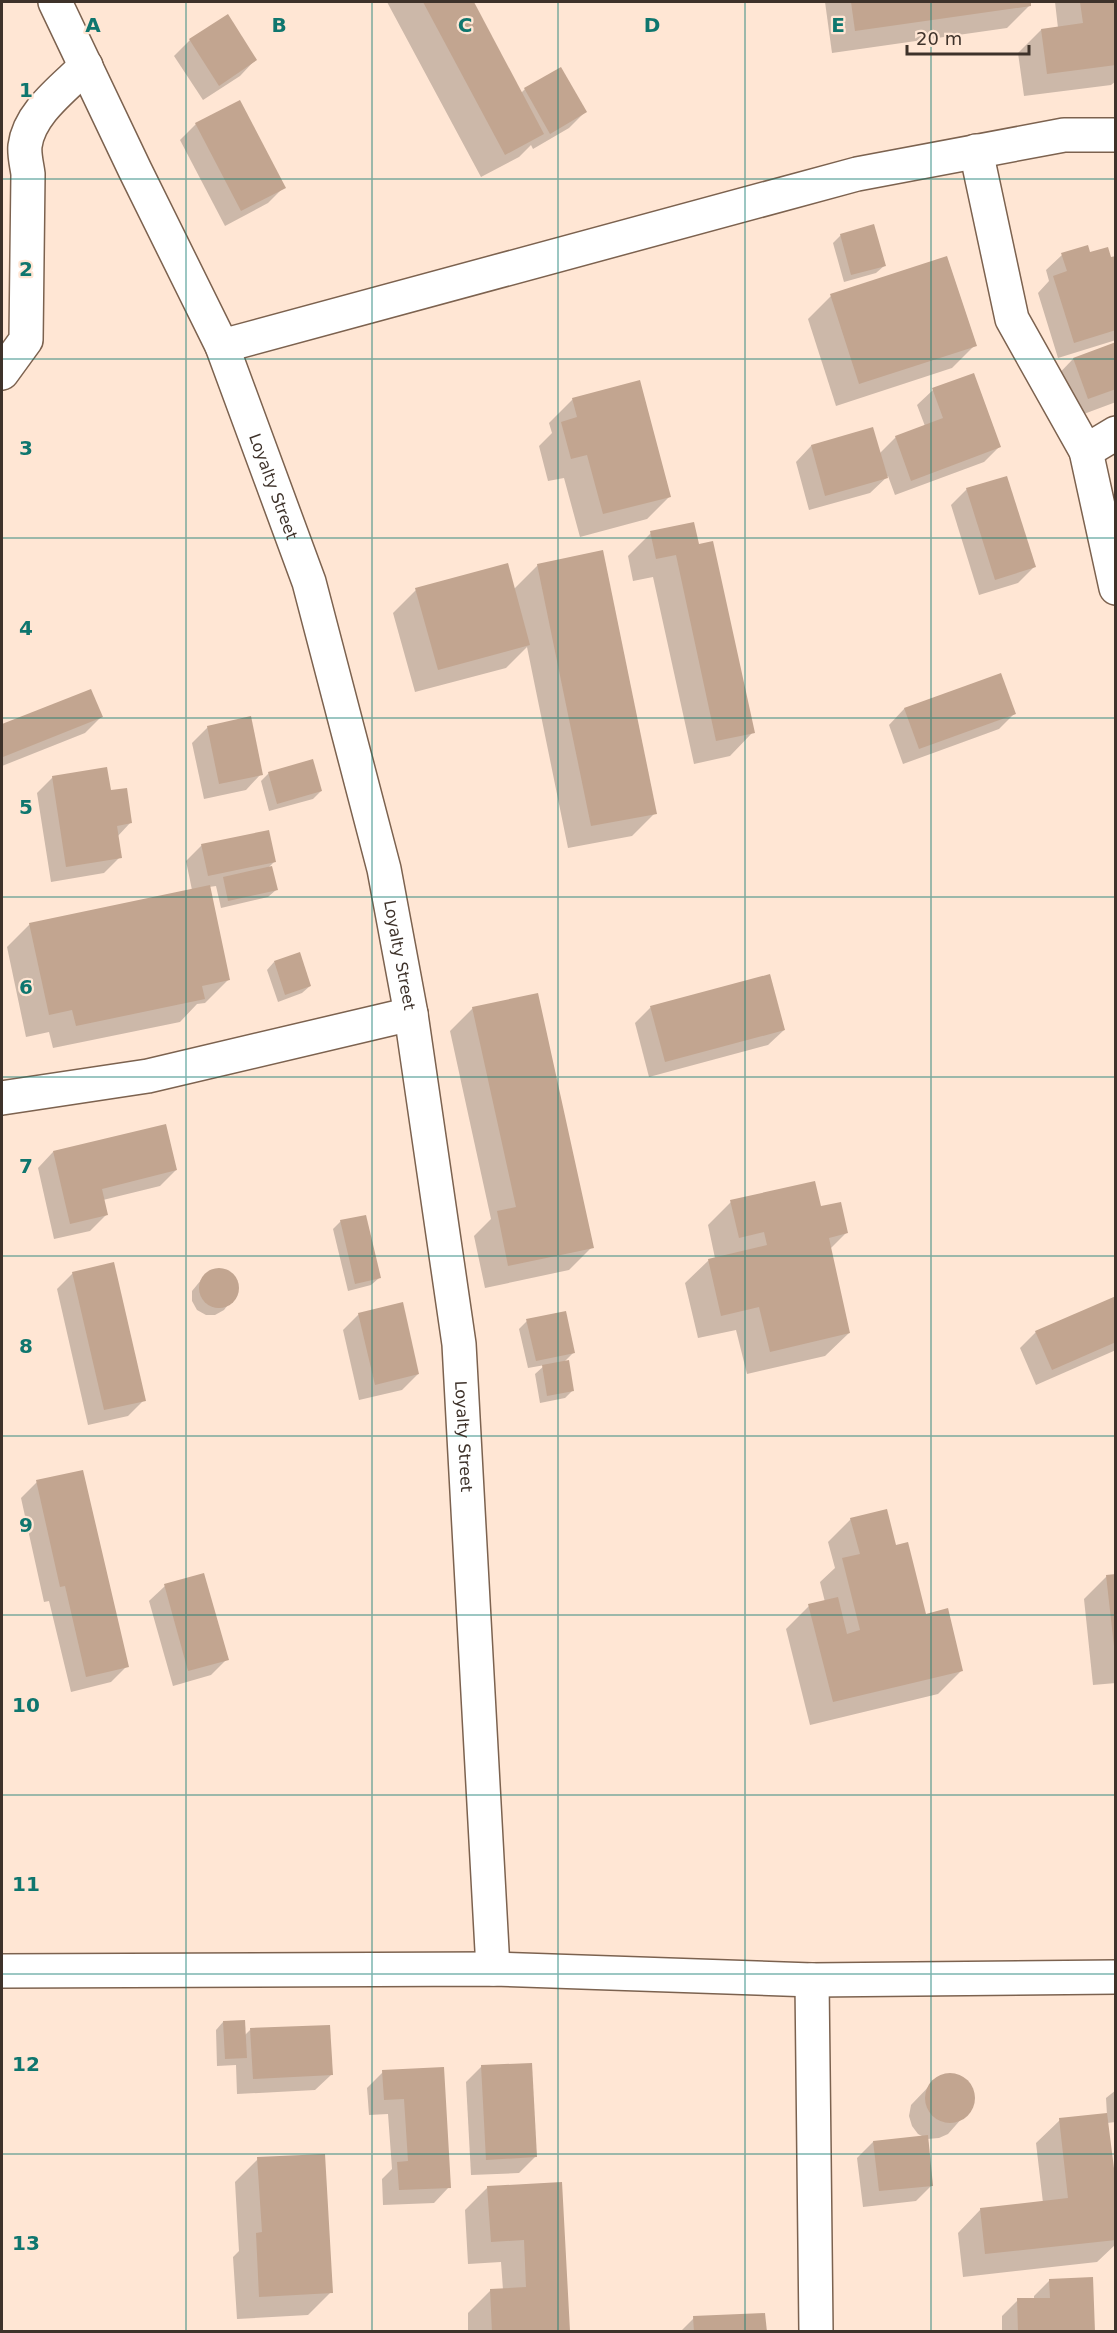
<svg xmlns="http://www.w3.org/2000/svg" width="1117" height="2333" font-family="'DejaVu Sans',sans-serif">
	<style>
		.shadow { fill: #0003 }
		.building { fill: #c2a590 }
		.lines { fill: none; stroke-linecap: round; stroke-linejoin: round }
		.street-casing { stroke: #7c624f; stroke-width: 36 }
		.street { stroke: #fff; stroke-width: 33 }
		.grid { fill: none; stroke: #0f766e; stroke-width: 1.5; stroke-opacity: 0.55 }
		.labels { text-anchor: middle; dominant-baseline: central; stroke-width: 4.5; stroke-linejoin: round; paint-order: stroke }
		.street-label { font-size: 16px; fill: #3e322a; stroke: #ffe6d4 }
		.grid-label { font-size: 20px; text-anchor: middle; font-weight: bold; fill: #0f766e; stroke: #ffe6d4; stroke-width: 4.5; stroke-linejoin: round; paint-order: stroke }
	</style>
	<rect width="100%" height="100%" fill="#ffe6d4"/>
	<g class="shadow">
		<polygon points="387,2 472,2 521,93 525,89 585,112 569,128 533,149 531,145 519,157 481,177"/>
		<polygon points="825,2 1029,2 1030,5 1007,28 832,53"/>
		<polygon points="1055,2 1116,2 1116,81 1111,85 1024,96 1018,53 1041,30 1058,28"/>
		<polygon points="190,40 255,60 240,76 203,100 174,56"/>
		<polygon points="196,124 284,187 268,203 225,226 180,140"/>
		<polygon points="841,235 884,266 876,273 844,282 833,243"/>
		<polygon points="1089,254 1110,259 1116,258 1116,340 1058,358 1038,293 1049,281 1046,270 1062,255"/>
		<polygon points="831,296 975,345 952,368 836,406 808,319"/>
		<polygon points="1116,344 1116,402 1065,421 1050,383 1073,359"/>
		<polygon points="933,390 999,447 984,462 895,495 888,476 870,493 809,510 796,462 811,446 879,454 896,437 925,426 917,405"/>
		<polygon points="573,399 670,496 647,519 580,537 564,478 548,481 539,446 552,433 549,423"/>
		<polygon points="967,489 1034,567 1018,583 979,595 951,505"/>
		<polygon points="651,533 698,545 753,732 730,756 694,764 653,577 633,581 628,556"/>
		<polygon points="538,565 655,813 632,836 568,848 527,647 506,668 415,692 393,613 416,590 514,589"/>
		<polygon points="1000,675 1015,713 999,729 903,764 889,725 904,709"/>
		<polygon points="90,691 101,717 85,733 2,766 2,725"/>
		<polygon points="208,727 261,774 246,790 204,799 192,743"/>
		<polygon points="269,773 321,791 313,799 269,811 261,781"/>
		<polygon points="53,777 109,792 130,823 117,837 120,857 104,873 51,882 37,793"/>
		<polygon points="202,845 274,862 267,869 276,890 268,897 221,908 216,886 209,887 228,980 205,1003 197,1004 180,1022 53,1048 49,1032 26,1037 7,947 30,924 192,890 186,861"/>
		<polygon points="274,962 310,986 302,993 278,1002 267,970"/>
		<polygon points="651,1007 784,1030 768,1045 649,1077 635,1023"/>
		<polygon points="473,1008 592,1247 569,1270 485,1288 474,1236 491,1219 450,1031"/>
		<polygon points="53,1152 176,1170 160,1186 103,1200 106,1215 90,1231 54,1239 38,1168"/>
		<polygon points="731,1202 820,1208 847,1232 830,1249 849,1333 825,1356 747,1374 736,1330 698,1338 685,1283 709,1260 715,1258 708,1225"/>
		<polygon points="341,1221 379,1278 371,1285 348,1291 333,1229"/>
		<polygon points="214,1270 224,1270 233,1275 238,1283 237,1293 224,1310 215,1315 206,1315 197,1310 192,1301 192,1291 206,1274"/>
		<polygon points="73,1273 144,1400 128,1416 88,1425 57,1289"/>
		<polygon points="1116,1297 1116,1350 1036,1385 1020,1348 1036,1332"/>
		<polygon points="359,1314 418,1374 402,1390 359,1400 343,1330"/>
		<polygon points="527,1321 574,1352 563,1363 572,1391 565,1398 540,1403 535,1374 545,1365 528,1368 519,1329"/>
		<polygon points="37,1482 127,1666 111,1682 71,1692 49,1601 44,1602 21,1498"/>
		<polygon points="851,1519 894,1547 925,1616 961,1671 938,1694 810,1725 786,1629 809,1606 825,1602 820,1582 835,1568 828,1542"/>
		<polygon points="1116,1575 1116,1683 1093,1685 1084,1599 1107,1576"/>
		<polygon points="165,1586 227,1659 211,1675 173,1686 149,1601"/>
		<polygon points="223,2022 244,2036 250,2030 331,2075 315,2090 237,2094 236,2065 217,2066 216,2030"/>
		<polygon points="482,2066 535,2157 519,2173 471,2175 466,2082"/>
		<polygon points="443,2068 449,2187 434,2203 383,2205 382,2179 392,2169 388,2114 369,2115 367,2088 383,2072"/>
		<polygon points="944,2075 954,2075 964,2080 971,2088 974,2098 971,2108 948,2134 939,2138 927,2139 932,2185 916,2201 863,2207 857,2158 873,2142 924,2137 918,2134 912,2126 909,2116 911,2105 935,2080"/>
		<polygon points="1116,2090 1116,2122 1107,2123 1116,2197 1116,2244 1097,2262 963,2277 958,2233 981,2209 1043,2203 1036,2143 1060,2120 1107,2115 1106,2098"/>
		<polygon points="258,2159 331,2292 308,2315 237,2319 233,2257 239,2251 235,2182"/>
		<polygon points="560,2184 569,2330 468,2332 468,2313 491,2290 503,2290 501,2262 468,2264 465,2210 488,2187"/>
		<polygon points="1050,2280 1094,2332 1002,2332 1002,2316 1018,2300 1034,2300 1034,2296"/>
		<polygon points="694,2318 765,2332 680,2332"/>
	</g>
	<g class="building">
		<polygon points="423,2 474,2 544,134 505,155"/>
		<polygon points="851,2 1031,2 1031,6 855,31"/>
		<polygon points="1080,2 1116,2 1116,65 1047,74 1041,29 1083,23"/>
		<polygon points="228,14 257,60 219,86 189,39"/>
		<polygon points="561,67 587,112 550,134 524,88"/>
		<polygon points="240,100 286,188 241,211 195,123"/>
		<polygon points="874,224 886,266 851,275 840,234"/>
		<polygon points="1088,245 1090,252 1108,247 1111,257 1116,256 1116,330 1074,343 1053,276 1067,271 1061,253"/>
		<polygon points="947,256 977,346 859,384 830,294"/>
		<polygon points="1116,342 1116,389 1088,399 1073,358"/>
		<polygon points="974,373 1001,447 911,481 895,436 943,418 932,388"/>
		<polygon points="640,380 671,497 603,514 587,455 571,459 561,422 577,417 572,398"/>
		<polygon points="873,427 888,478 825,496 811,445"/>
		<polygon points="1007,476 1036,567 995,580 966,488"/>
		<polygon points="694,522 699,544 713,541 755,733 716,741 676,555 656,559 650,531"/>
		<polygon points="603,550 657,814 591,826 537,564"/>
		<polygon points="508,563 530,645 438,670 415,588"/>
		<polygon points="1001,673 1016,714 919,749 904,708"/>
		<polygon points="91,689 103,717 3,757 2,724"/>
		<polygon points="251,716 263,775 219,784 207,726"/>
		<polygon points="313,759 322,791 277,804 268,772"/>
		<polygon points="107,767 111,790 127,788 132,823 117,826 122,858 66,867 52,776"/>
		<polygon points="269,830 276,862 208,876 201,844"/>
		<polygon points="272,866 278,890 228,901 223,877"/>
		<polygon points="210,885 230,980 202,986 205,999 76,1026 72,1010 49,1015 29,923"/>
		<polygon points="300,952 311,986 285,995 274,961"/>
		<polygon points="770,974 785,1030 665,1062 650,1006"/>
		<polygon points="538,993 594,1248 508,1266 497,1211 516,1207 472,1007"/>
		<polygon points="166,1124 177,1170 102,1189 108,1215 70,1224 53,1151"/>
		<polygon points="815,1181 821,1206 841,1202 848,1233 829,1238 850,1333 770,1352 759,1307 721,1316 708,1259 767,1245 764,1232 739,1238 730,1200"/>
		<polygon points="366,1215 381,1278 355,1284 340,1220"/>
		<polygon points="114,1262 146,1401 104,1410 72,1272"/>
		<circle cx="219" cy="1288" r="20"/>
		<polygon points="1116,1296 1116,1342 1052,1370 1035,1331"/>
		<polygon points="403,1302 419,1374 375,1385 358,1313"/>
		<polygon points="566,1311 575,1353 536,1361 526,1319"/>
		<polygon points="569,1360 574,1391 547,1396 542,1365"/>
		<polygon points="83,1470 129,1667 86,1677 65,1586 60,1587 36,1480"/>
		<polygon points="887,1509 896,1545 908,1542 926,1614 948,1608 963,1671 833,1702 808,1604 838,1597 847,1634 860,1630 842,1558 860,1554 850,1518"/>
		<polygon points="204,1573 229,1660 188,1671 164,1584"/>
		<polygon points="1116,1574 1116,1646 1114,1646 1106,1575"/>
		<polygon points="245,2020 247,2058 225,2059 223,2021"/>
		<polygon points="330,2025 333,2075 253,2079 250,2028"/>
		<polygon points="532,2063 537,2157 486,2160 481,2065"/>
		<polygon points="444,2067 451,2188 399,2190 397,2162 408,2161 404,2099 384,2100 382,2070"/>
		<circle cx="950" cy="2098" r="25"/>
		<polygon points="1107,2113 1116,2184 1116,2240 985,2254 980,2208 1068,2198 1059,2118"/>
		<polygon points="928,2135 933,2186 879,2191 873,2141"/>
		<polygon points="325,2154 333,2293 259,2297 256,2233 262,2232 257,2157"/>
		<polygon points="562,2182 570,2331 492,2332 490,2289 526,2287 524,2240 491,2242 487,2186"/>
		<polygon points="1093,2277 1095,2332 1018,2332 1017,2298 1050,2298 1049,2279"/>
		<polygon points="765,2313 767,2332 694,2332 693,2316"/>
	</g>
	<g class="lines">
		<defs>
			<g id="street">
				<path id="s1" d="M55 2 135 170 222 346 309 582 384 869 411 1014 459 1344 493 1969"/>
				<polyline points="976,151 1012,319 1086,451 1116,588"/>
				<polyline points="222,346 857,174 1064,135 1116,135"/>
				<path d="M2 373 26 340 28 174C27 166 24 155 25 146 29 113 64 88 86 66"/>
				<polyline points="1086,451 1116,433"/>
				<polyline points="2,1098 148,1076 411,1014"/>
				<polyline points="2,1971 493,1969 812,1980 1116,1977"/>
				<polyline points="812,1980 816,2332"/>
			</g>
		</defs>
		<use href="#street" class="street-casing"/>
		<use href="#street" class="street"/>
	</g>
	<path class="grid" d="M186 2V2332M372 2V2332M558 2V2332M745 2V2332M931 2V2332M2 179H1116M2 359H1116M2 538H1116M2 718H1116M2 897H1116M2 1077H1116M2 1256H1116M2 1436H1116M2 1615H1116M2 1795H1116M2 1974H1116M2 2154H1116"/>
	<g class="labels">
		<g class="street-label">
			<text stroke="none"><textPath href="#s1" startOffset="532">Loyalty Street</textPath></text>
			<text stroke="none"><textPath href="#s1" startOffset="1018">Loyalty Street</textPath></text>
			<text stroke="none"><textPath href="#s1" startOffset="1504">Loyalty Street</textPath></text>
		</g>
	</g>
	<g class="grid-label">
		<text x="93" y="32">A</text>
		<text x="279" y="32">B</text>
		<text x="465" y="32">C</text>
		<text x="652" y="32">D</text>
		<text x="838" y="32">E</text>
		<text x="26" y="97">1</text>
		<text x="26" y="276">2</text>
		<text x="26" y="455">3</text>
		<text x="26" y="635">4</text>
		<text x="26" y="814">5</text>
		<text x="26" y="994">6</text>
		<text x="26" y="1173">7</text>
		<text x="26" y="1353">8</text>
		<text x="26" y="1532">9</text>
		<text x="26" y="1712">10</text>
		<text x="26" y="1891">11</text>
		<text x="26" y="2071">12</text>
		<text x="26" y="2250">13</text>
	</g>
	<rect width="1117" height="2333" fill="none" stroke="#3e322a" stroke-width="6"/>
	<path d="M907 45v9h122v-9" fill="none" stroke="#3e322a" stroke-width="3"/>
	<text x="916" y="45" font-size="18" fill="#3e322a" stroke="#ffe6d4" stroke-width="4.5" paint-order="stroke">20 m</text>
</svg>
